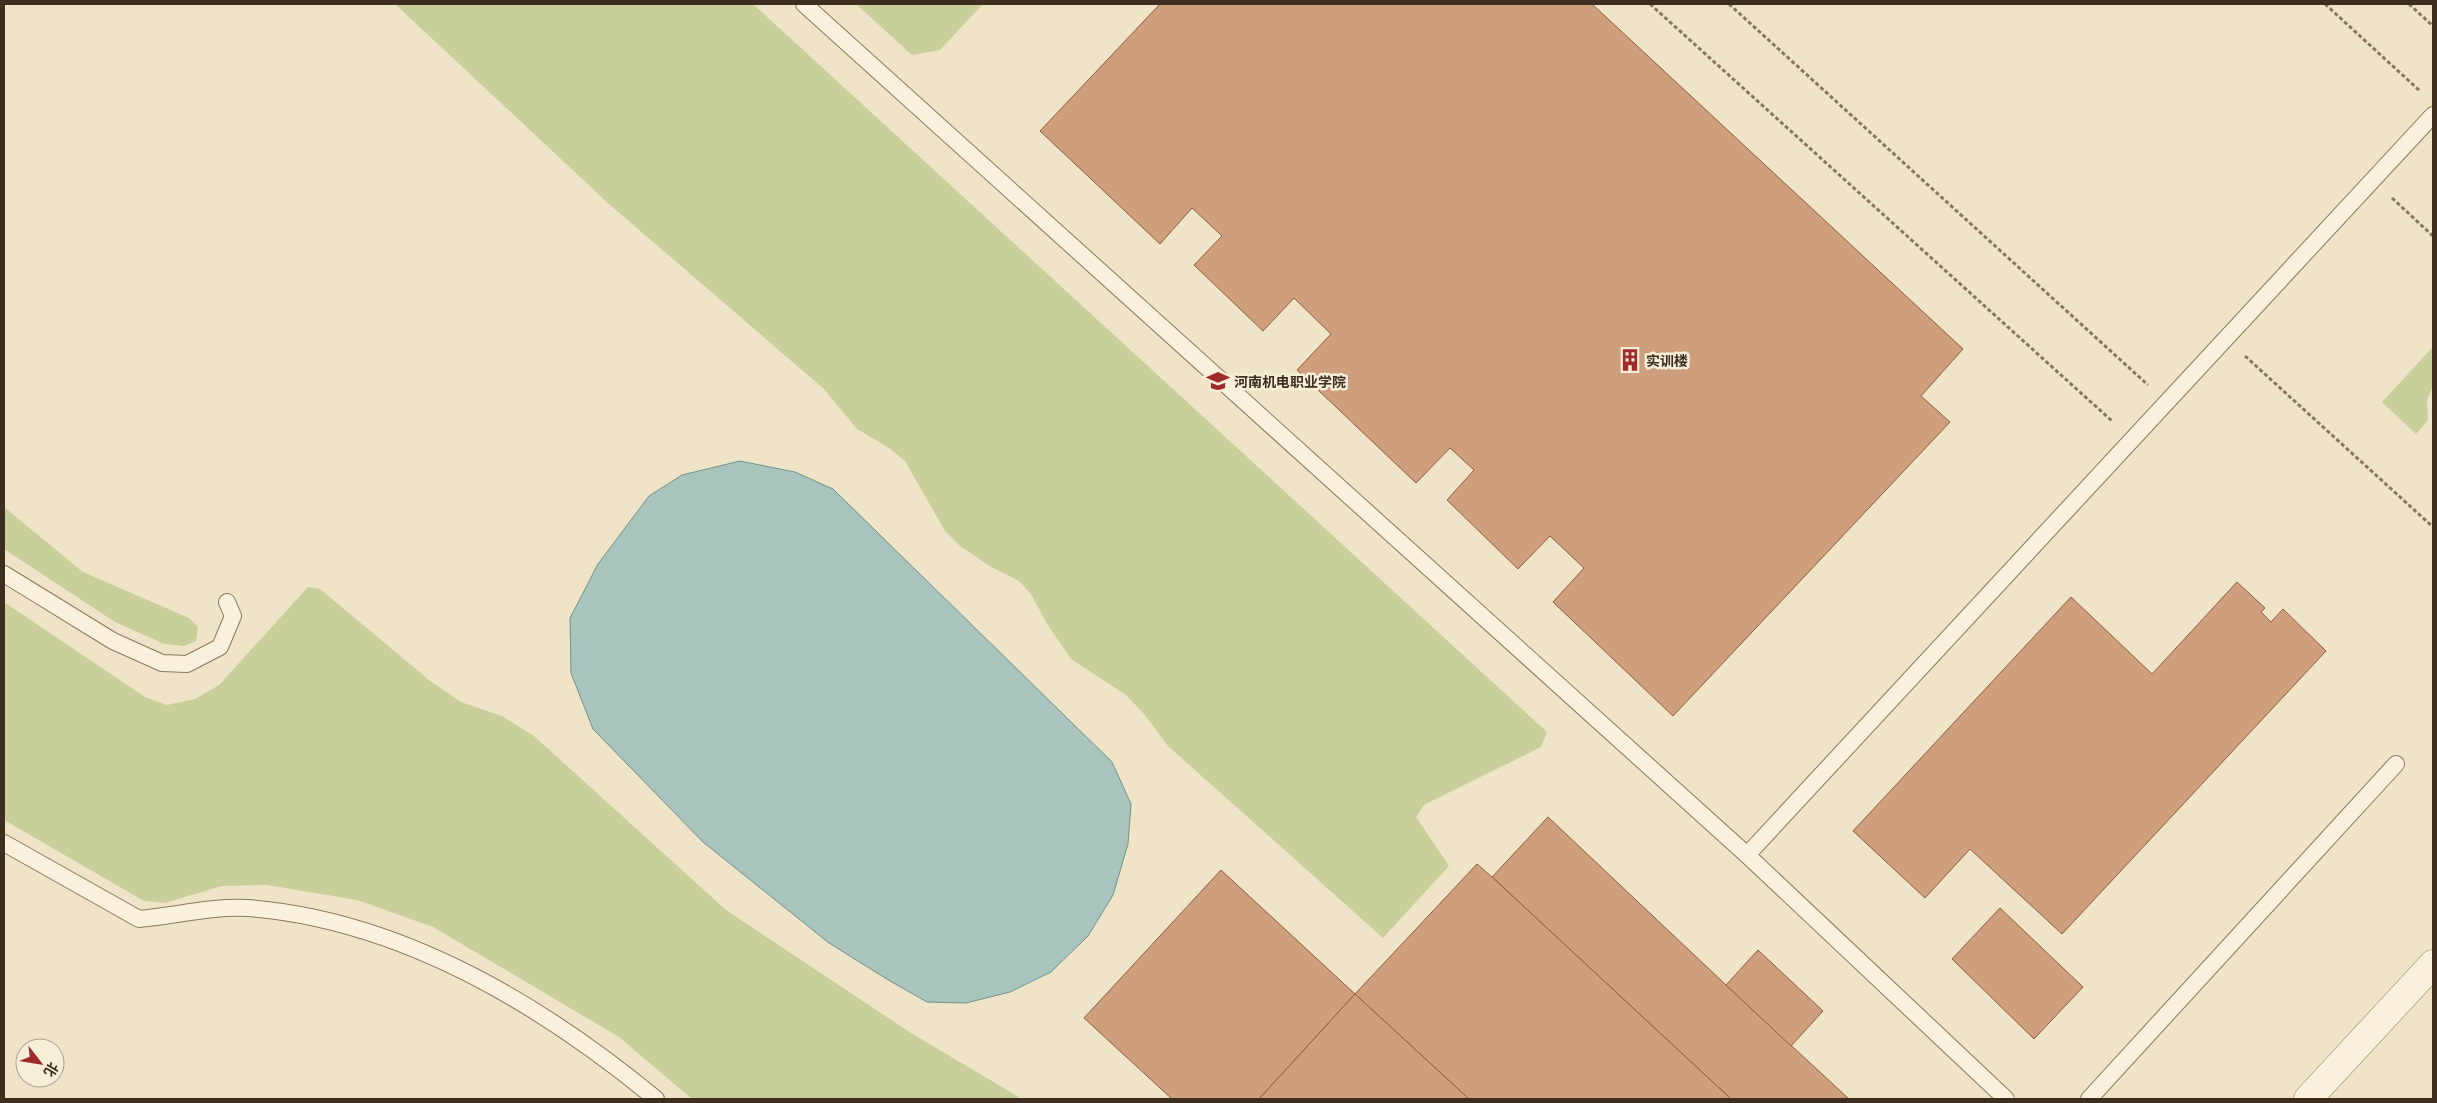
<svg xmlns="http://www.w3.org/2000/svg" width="2437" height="1103" font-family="'PT Serif','Noto Sans SC',serif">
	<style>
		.green { fill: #c9cf9b }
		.water { fill: #a9c4bc; stroke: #6f938a }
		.building { fill: #cf9f7d; stroke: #8d5f41 }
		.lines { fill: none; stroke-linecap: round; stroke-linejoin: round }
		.service-casing { stroke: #8d765c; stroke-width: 18 }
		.minor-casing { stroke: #8d765c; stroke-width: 29 }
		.path { stroke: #8d765c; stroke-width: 3; stroke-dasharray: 4 2.5; stroke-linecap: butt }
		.service { stroke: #faf1dc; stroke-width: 16 }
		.minor { stroke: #faf1dc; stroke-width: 28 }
		.labels { text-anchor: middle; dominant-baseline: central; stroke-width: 5; stroke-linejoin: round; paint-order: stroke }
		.poi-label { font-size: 14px; font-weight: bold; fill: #3d2e20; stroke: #f7eed8; text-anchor: start }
	</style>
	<rect width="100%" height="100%" fill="#f0e4c8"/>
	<g class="green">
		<polygon points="395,4 753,4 1547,732 1541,747 1424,805 1416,817 1449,866 1383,938 1168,746 1144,714 1126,695 1071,659 1047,624 1031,594 1019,581 991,567 960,546 945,531 905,461 889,448 857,429 824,389 609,204"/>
		<polygon points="856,4 983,4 940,50 912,55"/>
		<polygon points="2433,347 2433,386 2427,400 2428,420 2416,434 2382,402"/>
		<polygon points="4,507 83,572 189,618 198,627 196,641 184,646 164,644 115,622 4,549"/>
		<polygon points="308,587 320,589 429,680 461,702 502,716 534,736 726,910 911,1033 1022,1099 692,1099 619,1037 433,927 357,900 267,885 222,886 165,903 144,901 4,820 4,602 145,697 167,705 195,699 219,685"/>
	</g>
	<polygon class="water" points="740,461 795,472 833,489 1112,762 1131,804 1128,844 1113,895 1088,936 1051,972 1010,992 966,1003 927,1002 890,981 829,943 703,842 593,729 571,673 570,618 598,564 649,496 682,475"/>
	<g class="building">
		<polygon points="1160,4 1592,4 1963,349 1921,396 1950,422 1673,716 1553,602 1584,568 1550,536 1518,569 1447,500 1474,470 1450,448 1416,483 1297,370 1331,334 1294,298 1263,331 1194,265 1222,236 1192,208 1160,244 1040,131"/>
		<polygon points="2237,582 2265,608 2261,612 2271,622 2283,609 2326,651 2062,934 1970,849 1925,898 1853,831 2071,597 2152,674"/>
		<polygon points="1548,817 1726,985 1849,1099 1731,1099 1492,877"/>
		<polygon points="1477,864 1492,877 1731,1099 1469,1099 1355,994"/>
		<polygon points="1221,870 1355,994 1259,1099 1172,1099 1084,1018"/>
		<polygon points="2000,908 2083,987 2034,1039 1952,959"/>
		<polygon points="1758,950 1823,1011 1791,1046 1726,985"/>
		<polygon points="1355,994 1469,1099 1259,1099"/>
	</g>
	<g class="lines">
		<defs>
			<g id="service">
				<polyline points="804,4 1747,855 2006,1099"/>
				<polyline points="4,574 113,641 162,663 187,664 220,647 233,616 227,602"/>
				<path d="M4 843 139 919C176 916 211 906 248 908 400 920 542 1005 656 1099"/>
				<polyline points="1747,855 2433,115"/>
				<polyline points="2089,1099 2396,764"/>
			</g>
			<polyline id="minor" points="2308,1099 2433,964"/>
		</defs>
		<use href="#service" class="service-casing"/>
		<use href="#minor" class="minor-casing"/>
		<g class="path">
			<polyline points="1650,4 2112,421"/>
			<polyline points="1729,4 2148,385"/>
			<polyline points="2325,4 2420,91"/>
			<polyline points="2409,4 2433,26"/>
			<polyline points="2392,198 2433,236"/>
			<polyline points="2245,356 2433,527"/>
		</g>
		<use href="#service" class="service"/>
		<use href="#minor" class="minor"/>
	</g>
	<defs>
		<symbol id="building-bare" viewBox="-9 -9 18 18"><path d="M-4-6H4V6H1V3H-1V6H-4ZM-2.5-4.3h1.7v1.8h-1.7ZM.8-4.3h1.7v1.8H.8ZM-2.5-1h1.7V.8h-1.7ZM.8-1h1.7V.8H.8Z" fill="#9e2a2b" stroke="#f7eed8" stroke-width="2.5" paint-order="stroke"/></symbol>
		<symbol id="university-bare" viewBox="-9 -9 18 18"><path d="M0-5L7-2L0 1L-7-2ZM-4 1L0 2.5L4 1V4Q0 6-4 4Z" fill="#9e2a2b" stroke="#f7eed8" stroke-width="2.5" paint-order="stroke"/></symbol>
	</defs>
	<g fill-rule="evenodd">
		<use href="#building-bare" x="1614" y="344" width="32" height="32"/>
		<use href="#university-bare" x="1202" y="365" width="32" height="32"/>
	</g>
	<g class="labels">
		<g class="poi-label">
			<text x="1646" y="360">实训楼</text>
			<text x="1234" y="381">河南机电职业学院</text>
		</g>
	</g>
	<rect width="2437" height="1103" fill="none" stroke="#3d2e20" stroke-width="10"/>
	<g transform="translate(40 1063) rotate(121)"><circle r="24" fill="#f7eed8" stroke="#ada18e"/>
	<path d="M0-4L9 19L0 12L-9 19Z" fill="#9e2a2b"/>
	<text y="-8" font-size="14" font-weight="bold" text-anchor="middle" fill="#3d2e20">北</text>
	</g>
</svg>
